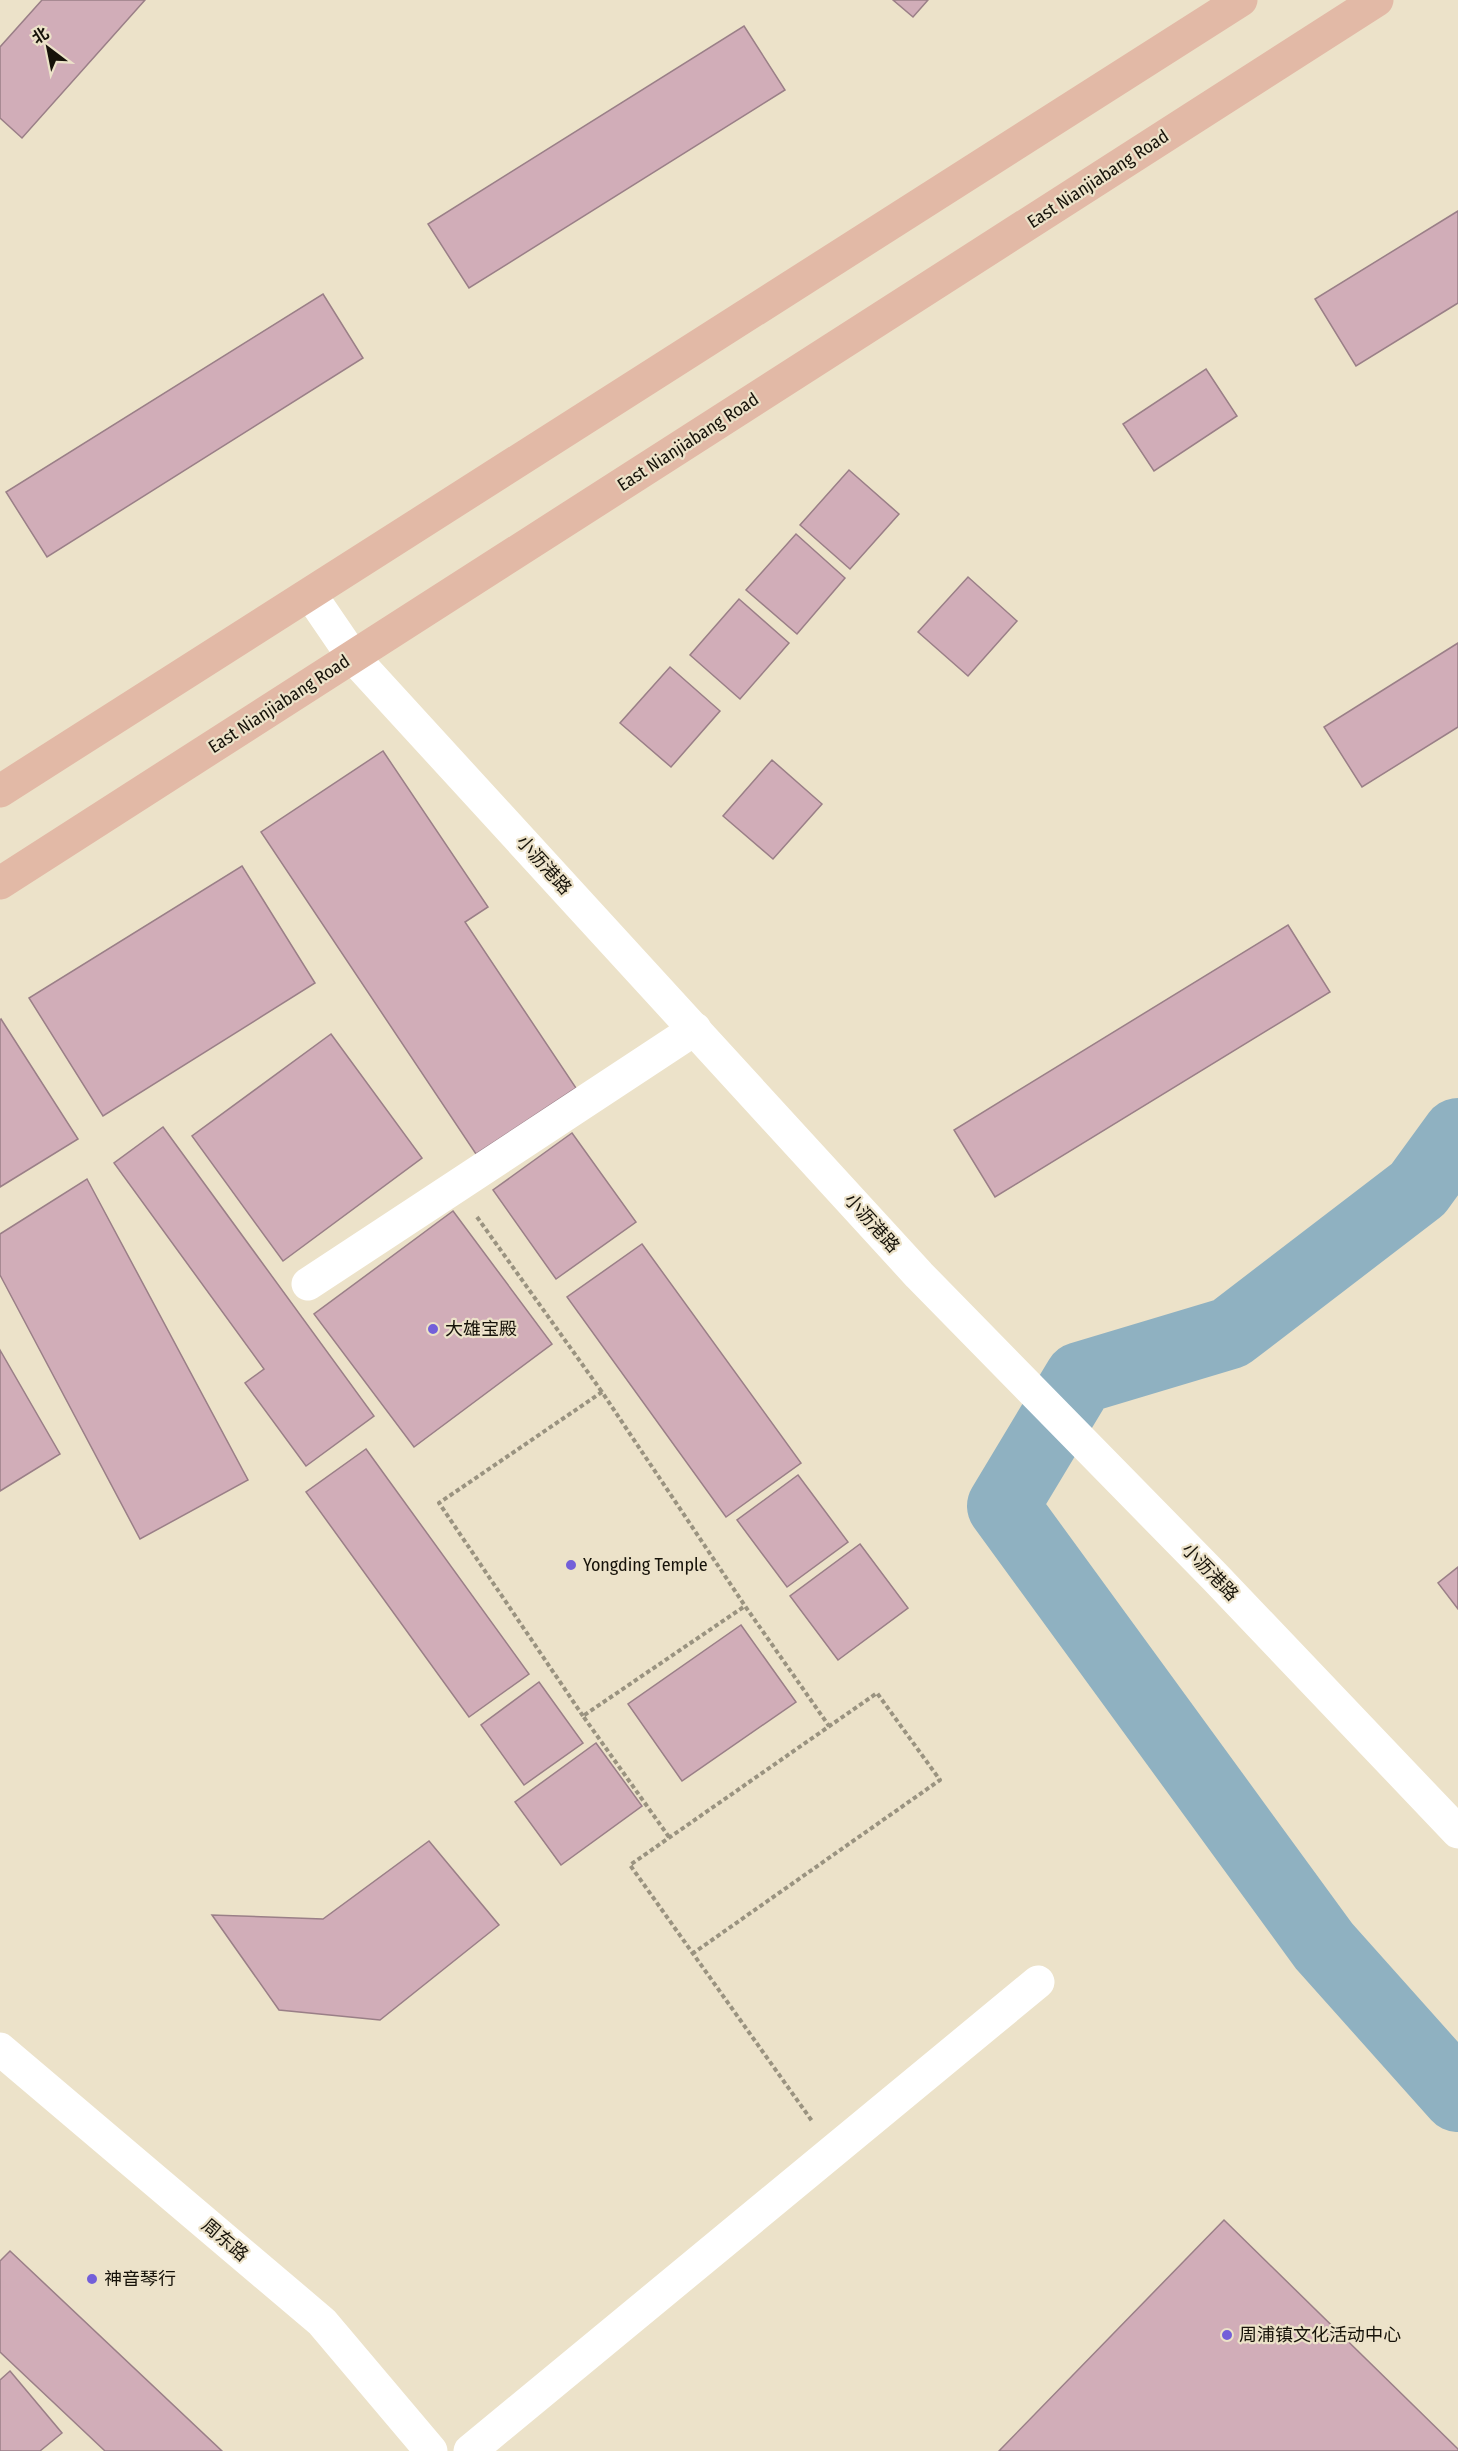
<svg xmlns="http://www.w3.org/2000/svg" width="1458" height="2451" font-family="'Fira Sans Condensed','Noto Sans SC',sans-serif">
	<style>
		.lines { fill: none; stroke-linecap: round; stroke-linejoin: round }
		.river { stroke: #8fb1c1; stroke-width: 72 }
		.building { fill: #d1adb8; stroke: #9a7f87; stroke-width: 1.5 }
		.path { stroke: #9a9380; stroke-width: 4; stroke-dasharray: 4.5 3; stroke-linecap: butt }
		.minor { stroke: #fff; stroke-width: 33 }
		.major { stroke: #e2b9a6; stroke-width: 33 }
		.poi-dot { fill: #735fd9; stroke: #ece2c9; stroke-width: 2 }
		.labels { text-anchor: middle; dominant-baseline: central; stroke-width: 4.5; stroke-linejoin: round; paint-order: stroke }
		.street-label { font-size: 18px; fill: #161209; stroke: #ece2c9 }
		.poi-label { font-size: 18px; fill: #161209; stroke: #ece2c9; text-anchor: start }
	</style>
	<rect width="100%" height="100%" fill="#ece2c9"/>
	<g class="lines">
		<polyline class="river" points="1458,1134 1418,1189 1230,1333 1080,1378 1003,1506 1324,1946 1458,2096"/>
	</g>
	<g class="building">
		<polygon points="42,0 145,0 22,138 0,118 0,47"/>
		<polygon points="893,0 928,0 913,17"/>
		<polygon points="744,26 785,90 469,288 428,224"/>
		<polygon points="1458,211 1458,303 1356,366 1315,299"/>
		<polygon points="323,294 363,358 47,557 6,492"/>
		<polygon points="1206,369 1237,416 1154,471 1123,424"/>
		<polygon points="849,470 899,514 850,569 800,525"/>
		<polygon points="796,534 845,578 797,634 746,590"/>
		<polygon points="968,577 1017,621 968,676 918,632"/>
		<polygon points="739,599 789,643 740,699 690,655"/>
		<polygon points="1458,643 1458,727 1362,787 1324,727"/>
		<polygon points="670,667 720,711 671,767 620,723"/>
		<polygon points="383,751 488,907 465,922 576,1088 476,1154 261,832"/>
		<polygon points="772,760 822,804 773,859 723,816"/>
		<polygon points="242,866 315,983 103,1116 29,998"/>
		<polygon points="1288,925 1330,992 995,1197 954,1130"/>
		<polygon points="1,1019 78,1139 0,1187 0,1020"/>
		<polygon points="331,1034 422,1158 283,1261 192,1136"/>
		<polygon points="163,1127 374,1416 306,1466 245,1383 264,1369 114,1163"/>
		<polygon points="572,1133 636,1222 556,1279 493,1190"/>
		<polygon points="87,1179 248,1480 140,1539 0,1275 0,1234"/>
		<polygon points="453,1211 552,1344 414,1447 314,1314"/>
		<polygon points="642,1244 801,1463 726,1517 567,1297"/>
		<polygon points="0,1350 60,1454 0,1491"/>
		<polygon points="366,1449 529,1674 469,1717 306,1492"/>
		<polygon points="798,1475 848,1542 787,1587 737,1520"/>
		<polygon points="860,1544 908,1608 838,1660 790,1596"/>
		<polygon points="1458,1567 1458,1609 1438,1583"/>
		<polygon points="741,1625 796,1702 682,1781 628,1704"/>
		<polygon points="539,1682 583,1743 524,1785 481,1725"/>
		<polygon points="596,1743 642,1806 561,1865 515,1802"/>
		<polygon points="429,1841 499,1925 380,2020 279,2010 212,1915 323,1919"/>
		<polygon points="1224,2220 1458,2449 1458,2451 999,2451"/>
		<polygon points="10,2251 222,2451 105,2451 0,2352 0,2261"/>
		<polygon points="10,2371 62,2433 40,2451 0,2451 0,2380"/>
	</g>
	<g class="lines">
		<g class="path">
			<polyline points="477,1217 602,1392"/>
			<polyline points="583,1716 439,1503 602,1392 745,1606"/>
			<polyline points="669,1837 583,1716 745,1606 829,1726"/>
			<polyline points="692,1954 940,1780 877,1693 630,1865 812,2121"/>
		</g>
		<g class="minor">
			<polyline points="310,594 353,657 919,1275 1215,1577 1458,1832"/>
			<polyline points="308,1284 695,1029"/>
			<polyline points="0,2049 322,2322 431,2451"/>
			<polyline points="470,2451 1038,1982"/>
		</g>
		<g class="major">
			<polyline points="0,791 1241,0"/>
			<polyline points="0,883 1377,0"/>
		</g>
	</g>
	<g class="poi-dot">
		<circle cx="433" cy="1329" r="6"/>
		<circle cx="571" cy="1565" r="6"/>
		<circle cx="92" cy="2279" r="6"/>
		<circle cx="1227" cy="2335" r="6"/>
	</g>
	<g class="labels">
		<g class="street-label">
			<text transform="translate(1098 179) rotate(-33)">East Nianjiabang Road</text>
			<text transform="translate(688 442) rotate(-33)">East Nianjiabang Road</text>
			<text transform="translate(279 704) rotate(-33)">East Nianjiabang Road</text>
			<text transform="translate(544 865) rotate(48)">小沥港路</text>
			<text transform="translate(872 1223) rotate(48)">小沥港路</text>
			<text transform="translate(1210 1572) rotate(46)">小沥港路</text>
			<text transform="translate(225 2240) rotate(40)">周东路</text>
		</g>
		<g class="poi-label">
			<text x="445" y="1329">大雄宝殿</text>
			<text x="583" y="1565">Yongding Temple</text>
			<text x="104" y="2279">神音琴行</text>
			<text x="1239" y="2335">周浦镇文化活动中心</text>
		</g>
	</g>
	<g transform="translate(48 48) rotate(328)" stroke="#ece2c9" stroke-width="4.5" paint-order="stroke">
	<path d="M0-4.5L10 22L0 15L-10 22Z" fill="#161209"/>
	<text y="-9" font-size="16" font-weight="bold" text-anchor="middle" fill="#161209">北</text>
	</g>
</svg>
